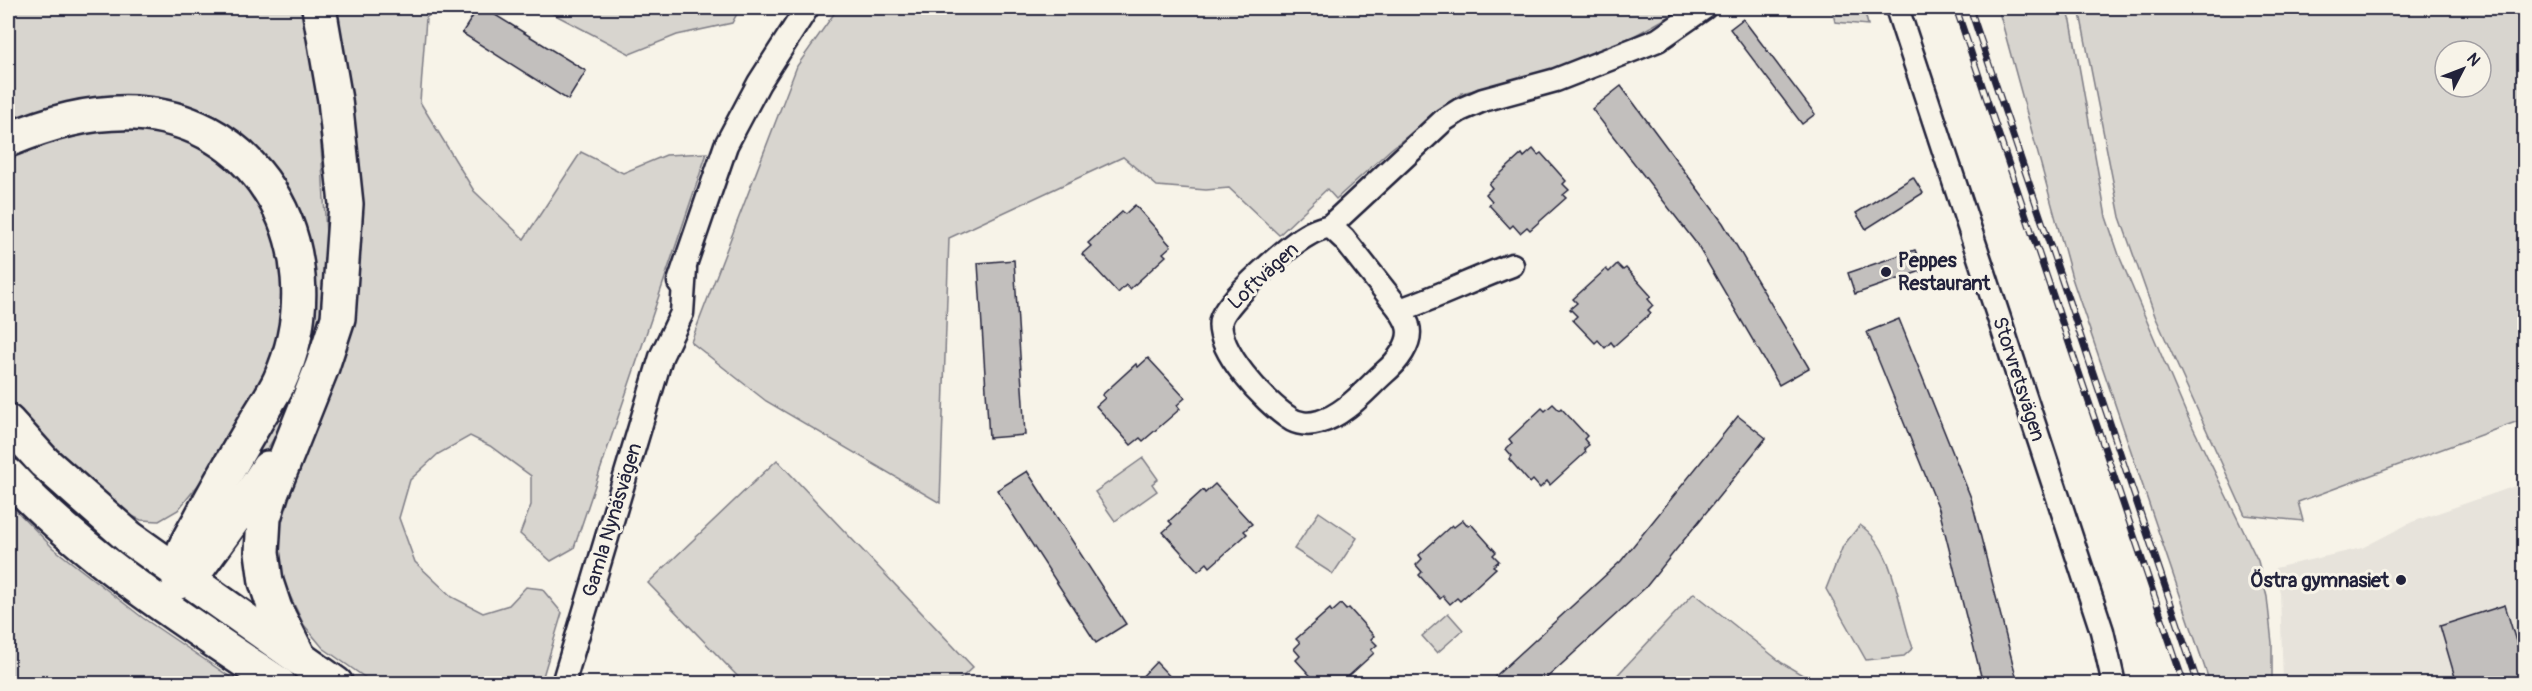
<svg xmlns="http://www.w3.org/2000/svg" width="2532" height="691" font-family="Pangolin,sans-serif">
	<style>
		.built { fill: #e7e3db }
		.green { fill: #d8d5cf; stroke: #7d7c85; stroke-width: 1.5; fill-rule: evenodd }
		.building { fill: #c2bfbd; stroke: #22223b; stroke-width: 1.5 }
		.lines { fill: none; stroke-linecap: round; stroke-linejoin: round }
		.minor-casing { stroke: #22223b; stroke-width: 27 }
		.highway-casing { stroke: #22223b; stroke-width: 38 }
		.minor { stroke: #f7f3e8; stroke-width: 22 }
		.highway { stroke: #f7f3e8; stroke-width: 33 }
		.rail-casing { stroke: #22223b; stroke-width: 7 }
		.rail { stroke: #f7f3e8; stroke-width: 4.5; stroke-dasharray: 14; stroke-linecap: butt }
		.poi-dot { fill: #22223b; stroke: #f7f3e8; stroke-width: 2 }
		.labels { text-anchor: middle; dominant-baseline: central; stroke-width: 6; stroke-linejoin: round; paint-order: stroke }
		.poi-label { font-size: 20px; font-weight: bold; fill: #22223b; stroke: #f7f3e8; text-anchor: start }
		.street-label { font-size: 20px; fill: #22223b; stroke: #f7f3e8 }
	</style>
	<rect width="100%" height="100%" fill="#f7f3e8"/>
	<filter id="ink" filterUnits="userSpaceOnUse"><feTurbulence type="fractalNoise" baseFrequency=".0167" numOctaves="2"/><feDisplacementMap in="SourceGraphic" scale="12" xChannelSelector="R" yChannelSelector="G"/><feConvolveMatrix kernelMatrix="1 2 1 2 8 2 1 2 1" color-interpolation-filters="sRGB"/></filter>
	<g filter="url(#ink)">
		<polygon class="built" points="2524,483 2524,683 2283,683 2280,593 2275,568 2362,548 2412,522"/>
		<g class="green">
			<polygon points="8,8 302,8 319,110 328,269 319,322 306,370 283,423 238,498 230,493 309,257 304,222 289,192 263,157 235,129 206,113 170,101 128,99 8,125"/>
			<polygon points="332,8 437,8 426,18 420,102 474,191 524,239 581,152 623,173 666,155 707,153 574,548 551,561 520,534 531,505 531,476 490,446 470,436 438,454 410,480 399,518 415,562 452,597 483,613 509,605 526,587 542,589 562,613 541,683 373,683 323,648 304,625 281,577 278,555 281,507 351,325"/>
			<polygon points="542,8 740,8 732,23 677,35 630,54"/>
			<polygon points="838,8 1685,8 1603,53 1525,78 1462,93 1391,149 1336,199 1327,189 1279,235 1229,188 1206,190 1157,186 1123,157 949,238 940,503 766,401 691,342 797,66"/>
			<polygon points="1832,8 1864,8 1868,25 1835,22"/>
			<polygon points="1998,8 2066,8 2071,21 2106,217 2120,258 2186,413 2258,561 2267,597 2272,643 2272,683 2210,683 2072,278"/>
			<path d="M2079 8H2524V419L2298 502 2303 521 2245 515 2155 316 2120 217ZM2445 51H2481V87H2445Z"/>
			<polygon points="104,123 172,129 227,160 272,221 288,305 262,383 225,449 203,479 178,510 159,521 141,520 118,510 69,466 8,398 8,151"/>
			<polygon points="1143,458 1158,479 1152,484 1157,491 1115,521 1095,492"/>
			<polygon points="777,460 973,667 956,683 744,683 648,583"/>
			<polygon points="8,502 53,548 143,618 239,683 8,683"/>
			<polygon points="1319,512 1357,538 1333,574 1294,549"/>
			<path d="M1860 525C1896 549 1898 610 1913 648L1904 656 1866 660 1826 589 1843 546Z"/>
			<polygon points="1694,593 1782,663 1816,683 1610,683"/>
			<polygon points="1448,613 1463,630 1437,653 1422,636"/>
		</g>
		<g class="building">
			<polygon points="478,8 484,8 586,71 568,100 462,33"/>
			<polygon points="1743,19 1815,114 1802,124 1730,29"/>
			<polygon points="1621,86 1723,223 1809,368 1779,385 1696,243 1592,109"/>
			<polygon points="1533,149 1538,155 1541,153 1566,181 1563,184 1569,190 1563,195 1566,198 1530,230 1527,227 1520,233 1513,225 1510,228 1489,205 1492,201 1486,194 1492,188 1489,184 1522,154 1524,157"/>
			<polygon points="1913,177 1923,193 1866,229 1856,213"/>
			<polygon points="1135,205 1171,246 1163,253 1166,256 1130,289 1126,285 1118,293 1082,254 1091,246 1088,243 1122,212 1125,214"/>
			<polygon points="1915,250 1924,270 1855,294 1848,273"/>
			<polygon points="1014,260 1025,435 989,438 978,263"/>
			<polygon points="1617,264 1623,270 1626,268 1651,296 1648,299 1653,305 1648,310 1651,313 1614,346 1611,342 1605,348 1598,340 1595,343 1573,320 1577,316 1570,309 1577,303 1573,299 1606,269 1609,272"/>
			<polygon points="1899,319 1971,498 2018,684 1983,684 1939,509 1867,332"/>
			<polygon points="1148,358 1185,398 1177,405 1180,409 1143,441 1140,438 1131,445 1096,406 1105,398 1102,395 1136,364 1138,367"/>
			<polygon points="1553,404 1559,410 1561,408 1587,436 1584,439 1589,445 1584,449 1586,452 1550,485 1547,481 1540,488 1533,480 1530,483 1509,459 1512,456 1506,449 1512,443 1509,439 1542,408 1545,411"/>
			<polygon points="1738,416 1766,438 1646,587 1540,684 1487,684 1621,561"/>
			<polygon points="1027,471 1126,624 1096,643 997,490"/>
			<polygon points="1215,484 1252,524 1244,531 1247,534 1210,567 1207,563 1198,571 1163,532 1172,524 1169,521 1203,490 1205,493"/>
			<polygon points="1463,520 1468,526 1471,524 1496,552 1493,555 1499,561 1493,566 1496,568 1460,601 1457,598 1450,604 1443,596 1440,599 1419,575 1422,572 1416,565 1422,559 1419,555 1452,525 1454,527"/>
			<polygon points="1341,604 1346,610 1349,608 1374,636 1371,639 1377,645 1371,650 1374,653 1340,684 1318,684 1296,660 1300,656 1294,649 1300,643 1296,639 1330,609 1332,612"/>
			<polygon points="2505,605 2524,668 2524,684 2457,684 2440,626"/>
			<polygon points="1156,662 1177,684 1135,684"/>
		</g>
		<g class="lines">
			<defs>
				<g id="minor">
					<polyline points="1897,8 2102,631 2114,684"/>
					<path d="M1330 226C1323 228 1315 230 1309 234 1290 244 1226 301 1221 320 1215 350 1265 402 1289 418 1297 424 1309 425 1319 422 1345 415 1365 390 1384 373 1396 363 1413 343 1408 326 1407 321 1403 315 1400 310"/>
					<path d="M1512 265C1474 279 1438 297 1400 310L1344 239 1330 226 1444 120 1460 110 1483 100 1556 80 1658 40 1704 8"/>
					<polyline points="679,282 726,145 759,83 807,8"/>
					<polyline points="563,684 661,357 682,313 685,269"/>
				</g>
				<g id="highway">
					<path d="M8 140C49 123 90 111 135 113 187 116 232 139 263 181 305 238 309 316 280 380 273 395 263 409 255 423 236 455 218 486 201 518 191 537 176 555 182 577"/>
					<polyline points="8,422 44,462 130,538 336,684"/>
					<path d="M8 475C87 559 183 620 279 684"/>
					<polyline points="179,582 182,577 198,568 246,502 268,468"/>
					<polyline points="300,659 275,609 266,582 262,552 264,518 272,492 322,367 338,318 346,204 335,100 319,8"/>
				</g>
			</defs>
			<use href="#minor" class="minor-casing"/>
			<use href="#highway" class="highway-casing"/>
			<use href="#minor" class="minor"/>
			<use href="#highway" class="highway"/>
			<defs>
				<g id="rail">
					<polyline points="1956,8 2184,684"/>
					<polyline points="1970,8 2198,684"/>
				</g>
			</defs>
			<use href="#rail" class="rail-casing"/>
			<use href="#rail" class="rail"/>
		</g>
	</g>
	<g class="poi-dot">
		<circle cx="1886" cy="272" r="6"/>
		<circle cx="2401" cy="580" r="6"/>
	</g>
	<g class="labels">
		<g class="poi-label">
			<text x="1898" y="260">Peppes<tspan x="1898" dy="23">Restaurant</tspan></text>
			<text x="2389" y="580" text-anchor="end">Östra gymnasiet</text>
		</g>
		<g class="street-label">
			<text transform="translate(1263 276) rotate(-43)">Loftvägen</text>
			<text transform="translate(2019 379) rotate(72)">Storvretsvägen</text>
			<text transform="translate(612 520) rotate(-73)">Gamla Nynäsvägen</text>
		</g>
	</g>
	<rect width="2532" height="691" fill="none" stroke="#f7f3e8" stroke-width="30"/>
	<rect x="15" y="15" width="2502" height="661" fill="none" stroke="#22223b" stroke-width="2" filter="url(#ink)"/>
	<g transform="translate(2463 69) rotate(48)"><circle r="28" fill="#f7f3e8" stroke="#a29fa3" stroke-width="1.5"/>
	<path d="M0-4.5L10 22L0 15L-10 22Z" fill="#22223b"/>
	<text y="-9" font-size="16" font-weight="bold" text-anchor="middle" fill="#22223b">N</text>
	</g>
</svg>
